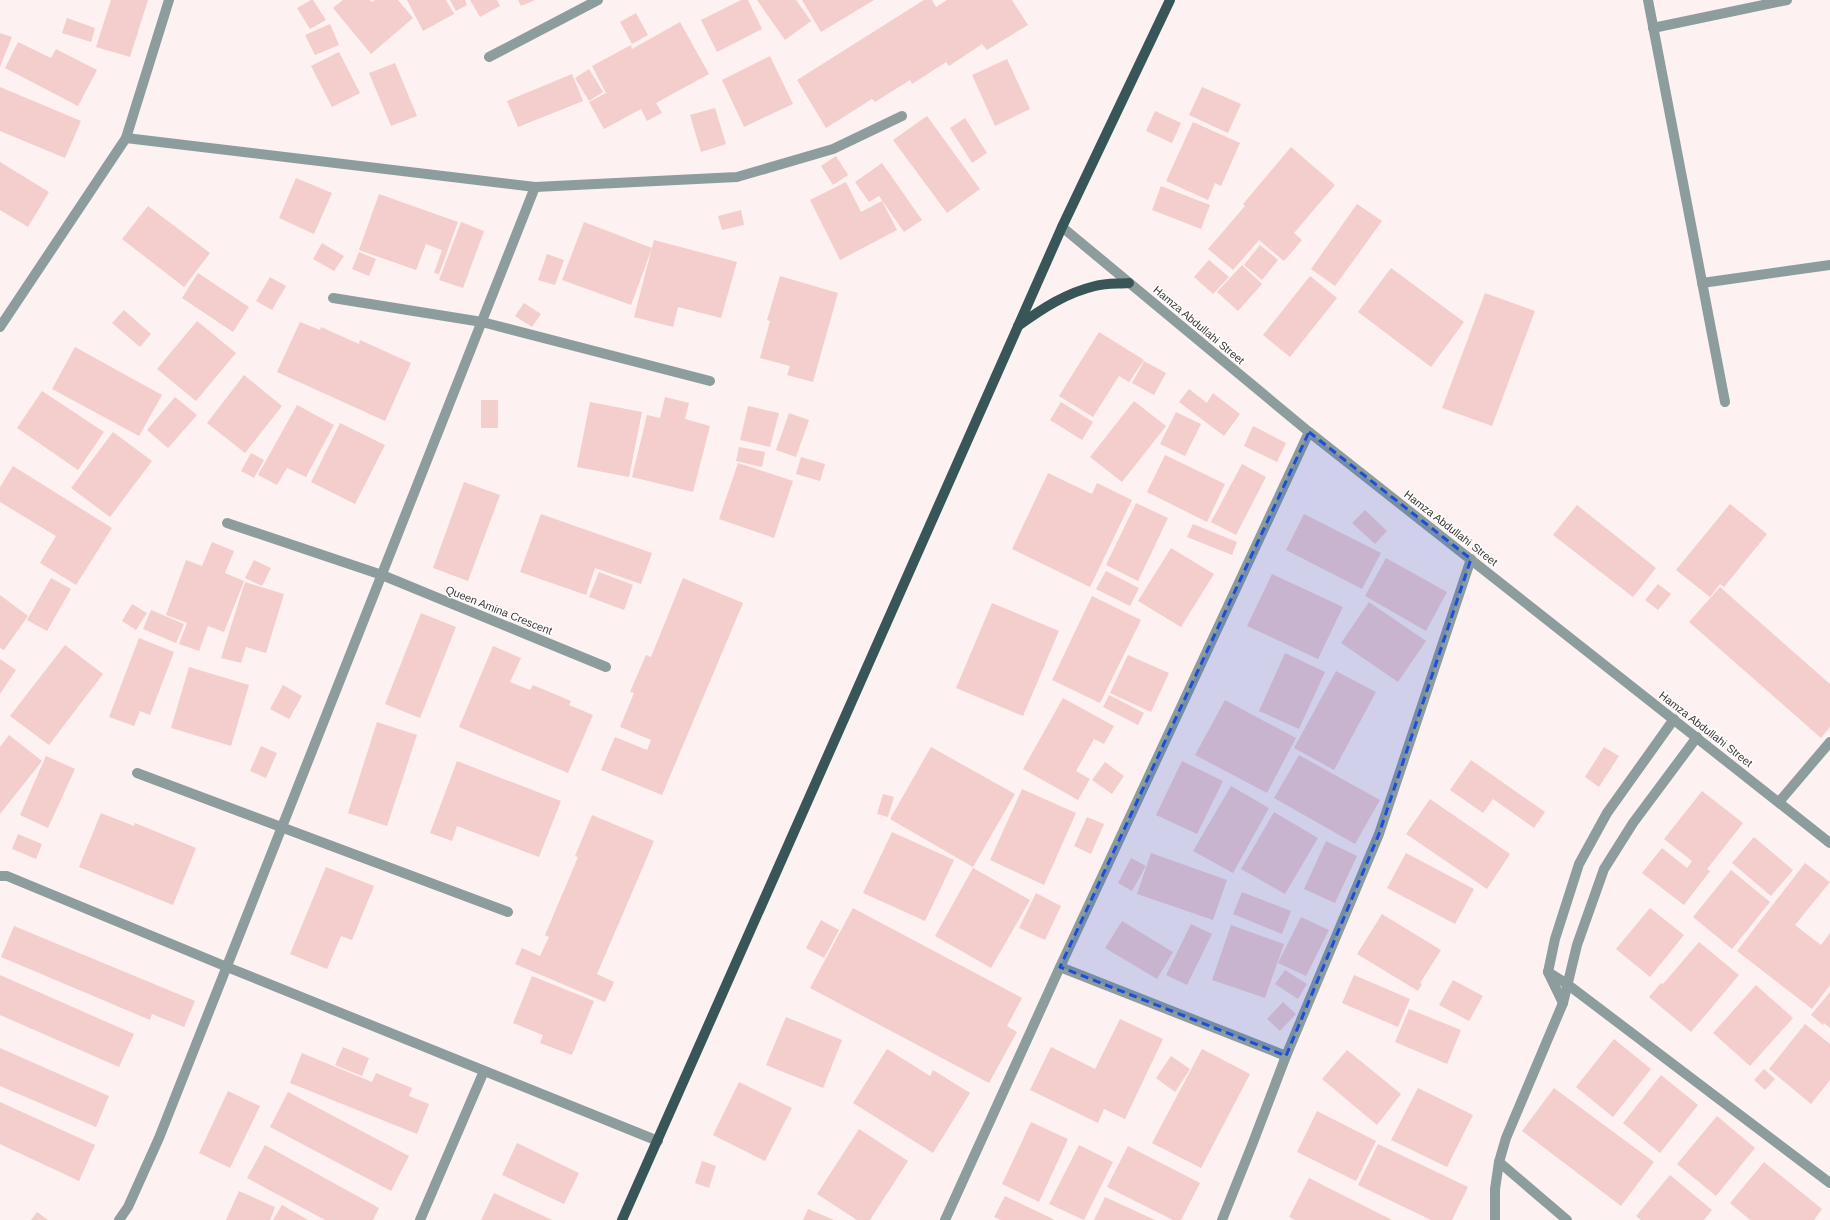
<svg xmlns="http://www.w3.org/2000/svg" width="1830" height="1220" font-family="Arial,sans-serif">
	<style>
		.building { fill: #f3cecc }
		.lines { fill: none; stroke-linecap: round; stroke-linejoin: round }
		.minor { stroke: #8d9d9e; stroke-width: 10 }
		.major { stroke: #385658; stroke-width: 10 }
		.marked { fill: #1d4ed8; fill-opacity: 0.2; stroke: #1d4ed8; stroke-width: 3; stroke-dasharray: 8 5; stroke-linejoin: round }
		.labels { text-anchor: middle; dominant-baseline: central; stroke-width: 3; stroke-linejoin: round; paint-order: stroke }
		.street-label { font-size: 11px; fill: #393535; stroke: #fff }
	</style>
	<rect width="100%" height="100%" fill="#fdf1f1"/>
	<g class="building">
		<polygon points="111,0 148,0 130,57 96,47"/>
		<polygon points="311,0 313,0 326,20 310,29 297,8"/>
		<polygon points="343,0 370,0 372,2 375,0 398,0 413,18 371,54 333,8"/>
		<polygon points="407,0 446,0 454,14 423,31"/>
		<polygon points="450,0 465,0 467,5 456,11"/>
		<polygon points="470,0 497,0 500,6 480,17"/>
		<polygon points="518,0 535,0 521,6"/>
		<polygon points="741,0 748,0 762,29 717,52 701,20"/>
		<polygon points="757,0 796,0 811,21 785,40"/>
		<polygon points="802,0 874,0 821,32"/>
		<polygon points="924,0 932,0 936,7 947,0 1012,0 1028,25 987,50 982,44 949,66 946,62 912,84 910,80 875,102 872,99 826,128 797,80"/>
		<polygon points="636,13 648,35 632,44 620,22"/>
		<polygon points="67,18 95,28 91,42 62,33"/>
		<polygon points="680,22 709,74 656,103 662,113 647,121 641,109 604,129 589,102 606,93 592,66 631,45 632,49"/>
		<polygon points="330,24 339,45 315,55 305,35"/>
		<polygon points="0,33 12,37 0,67"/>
		<polygon points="18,42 51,58 56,49 97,70 78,106 5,68"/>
		<polygon points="339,52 360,93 332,107 311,66"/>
		<polygon points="770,56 793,104 744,127 722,80"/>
		<polygon points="1007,59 1030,109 995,126 972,75"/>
		<polygon points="395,63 417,116 391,126 369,73"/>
		<polygon points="589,69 603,92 589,101 575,78"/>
		<polygon points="572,74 583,101 518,127 507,101"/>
		<polygon points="0,87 81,121 65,158 0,131"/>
		<polygon points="1202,87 1241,104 1228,133 1189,115"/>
		<polygon points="715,108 726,144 701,152 690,115"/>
		<polygon points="1155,111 1181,123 1172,143 1146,131"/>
		<polygon points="927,116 980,189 947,213 893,140"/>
		<polygon points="965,118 987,153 972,163 950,128"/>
		<polygon points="1193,122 1240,143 1221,186 1215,183 1208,200 1166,181"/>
		<polygon points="1291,147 1335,185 1294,233 1302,240 1284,261 1259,240 1233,270 1208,249 1245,206 1243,204"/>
		<polygon points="836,156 848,175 833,185 821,166"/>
		<polygon points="0,162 49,192 28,227 0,210"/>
		<polygon points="882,163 922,220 904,232 879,196 869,202 855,182"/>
		<polygon points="296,178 332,193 314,234 279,218"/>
		<polygon points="846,182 861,212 882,201 897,230 840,260 810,200"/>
		<polygon points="1161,186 1210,205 1201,229 1152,210"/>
		<polygon points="379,194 458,222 439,274 434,273 442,250 426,244 416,270 359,250"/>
		<polygon points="1357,204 1382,221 1335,286 1311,269"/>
		<polygon points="148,206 210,253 184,287 122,239"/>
		<polygon points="741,210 744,225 722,230 718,216"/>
		<polygon points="461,222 484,231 463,288 439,280"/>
		<polygon points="584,222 652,248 631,305 562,280"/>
		<polygon points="654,240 737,262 721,318 678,307 673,327 634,317"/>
		<polygon points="322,243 344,256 334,271 313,259"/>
		<polygon points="1260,245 1278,260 1262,280 1244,265"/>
		<polygon points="359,252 376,259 369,276 352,269"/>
		<polygon points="547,254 564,260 555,285 538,280"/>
		<polygon points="1209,260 1229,277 1213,294 1194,277"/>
		<polygon points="1242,265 1262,284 1238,311 1217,292"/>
		<polygon points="1391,268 1464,322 1431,367 1358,312"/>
		<polygon points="198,273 249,307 233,332 182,298"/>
		<polygon points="780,276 838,293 813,382 787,375 790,366 760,358 770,321 767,320"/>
		<polygon points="1310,276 1337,298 1290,357 1263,335"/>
		<polygon points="270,277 286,286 272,310 256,301"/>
		<polygon points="1485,293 1535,311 1492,426 1442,408"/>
		<polygon points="524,303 541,314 532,327 515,316"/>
		<polygon points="124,310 151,334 140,347 112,323"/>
		<polygon points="197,321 236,353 196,401 157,369"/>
		<polygon points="300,322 320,330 321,327 359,344 360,340 411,363 385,421 277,372"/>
		<polygon points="1099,332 1144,360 1129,382 1119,376 1093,417 1059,396"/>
		<polygon points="75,347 162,395 139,436 52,389"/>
		<polygon points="1144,361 1166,373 1154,395 1132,383"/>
		<polygon points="244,375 282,406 245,453 207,423"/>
		<polygon points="1189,389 1207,403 1213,393 1240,414 1224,436 1179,402"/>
		<polygon points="42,391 104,432 78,470 17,428"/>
		<polygon points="175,397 197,415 168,448 147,430"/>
		<polygon points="665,397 689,403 685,419 710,426 693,492 632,477 647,415 660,418"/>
		<rect x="481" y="400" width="17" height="28"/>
		<polygon points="1134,401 1166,426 1122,482 1090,457"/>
		<polygon points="590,402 642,412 629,477 577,467"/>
		<polygon points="1061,402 1093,422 1082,440 1050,420"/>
		<polygon points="297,405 334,425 306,477 287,468 277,485 258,475"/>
		<polygon points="748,406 779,413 770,447 740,440"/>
		<polygon points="1176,412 1201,424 1185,456 1160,444"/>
		<polygon points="789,413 809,420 796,457 776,450"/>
		<polygon points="340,423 385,445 355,504 311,482"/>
		<polygon points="1253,426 1286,443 1277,462 1244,446"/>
		<polygon points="113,432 152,461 110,517 71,488"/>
		<polygon points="739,447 765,452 762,467 736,461"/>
		<polygon points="251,453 264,460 254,478 241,471"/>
		<polygon points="1165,455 1225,484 1207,522 1147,492"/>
		<polygon points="801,457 825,464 820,481 796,474"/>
		<polygon points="738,463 793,481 774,538 719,519"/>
		<polygon points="1242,464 1266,477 1236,535 1211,522"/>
		<polygon points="13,466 112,528 76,585 40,563 56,536 0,502 0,487"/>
		<polygon points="1048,473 1092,494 1097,483 1132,500 1090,587 1012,549"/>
		<polygon points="464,482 500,495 468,581 433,568"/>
		<polygon points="1136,503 1168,518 1138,581 1106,565"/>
		<polygon points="1730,504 1767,534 1724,587 1720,584 1710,597 1676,570"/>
		<polygon points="1577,505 1656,568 1633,597 1553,535"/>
		<polygon points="1365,510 1387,531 1375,544 1352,523"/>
		<polygon points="541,514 652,553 641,584 595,568 586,595 520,572"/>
		<polygon points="1304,514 1381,553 1362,589 1286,550"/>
		<polygon points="1193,524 1237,542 1232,555 1187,537"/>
		<polygon points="212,542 234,551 225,573 244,581 224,632 208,626 199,651 179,644 187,623 166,615 186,560 202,566"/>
		<polygon points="1171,548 1214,574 1181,627 1138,601"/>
		<polygon points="1386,558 1447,592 1426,631 1365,596"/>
		<polygon points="254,560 271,568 262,586 245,578"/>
		<polygon points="1106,571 1139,588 1130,606 1096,589"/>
		<polygon points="599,572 633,585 624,610 589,597"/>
		<polygon points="1272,574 1343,607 1318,659 1247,626"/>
		<polygon points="51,578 71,589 47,631 27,620"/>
		<polygon points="683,578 743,603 662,795 601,770 615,737 647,750 651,740 620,727 634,693 630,692 646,655 651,657"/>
		<polygon points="245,582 284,594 266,653 246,647 241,663 221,658"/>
		<polygon points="1658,584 1671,594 1658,610 1645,600"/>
		<polygon points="1720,587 1830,684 1830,727 1821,738 1689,622"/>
		<polygon points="0,595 28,616 4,650 0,648"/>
		<polygon points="1092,596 1141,620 1100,703 1052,680"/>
		<polygon points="1369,602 1426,641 1398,682 1341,643"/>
		<polygon points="992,603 1059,631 1023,716 956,688"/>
		<polygon points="132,604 147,613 136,630 122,621"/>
		<polygon points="151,610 184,624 176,643 143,629"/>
		<polygon points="421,613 456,627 420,718 385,704"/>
		<polygon points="139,638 174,652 150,715 140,711 134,726 109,717"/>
		<polygon points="65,645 103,674 49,745 10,716"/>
		<polygon points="493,646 521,658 510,682 530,690 533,685 571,701 569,705 593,715 568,773 459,727"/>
		<polygon points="1285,653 1325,672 1299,729 1259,711"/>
		<polygon points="1128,655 1169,673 1151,712 1110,693"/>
		<polygon points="0,659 16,670 0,694"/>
		<polygon points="189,667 249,685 231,746 171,728"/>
		<polygon points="1336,671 1376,692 1334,770 1294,748"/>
		<polygon points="283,685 302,696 289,719 270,709"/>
		<polygon points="1109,695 1144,713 1138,725 1103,707"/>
		<polygon points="1063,698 1114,726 1104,744 1094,739 1076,771 1090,779 1078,800 1023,769"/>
		<polygon points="1225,700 1296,738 1267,793 1195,755"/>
		<polygon points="377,722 417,735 387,826 348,813"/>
		<polygon points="9,735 42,761 0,814 0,747"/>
		<polygon points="261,746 277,753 266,778 250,771"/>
		<polygon points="931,747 1015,794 973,867 890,819"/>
		<polygon points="1604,747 1619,756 1599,787 1585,777"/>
		<polygon points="1299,755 1380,800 1355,844 1274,798"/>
		<polygon points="46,756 75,769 48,828 20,815"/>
		<polygon points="1471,760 1545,812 1534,828 1493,799 1483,813 1450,790"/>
		<polygon points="457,761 561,801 539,857 457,826 452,841 430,833"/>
		<polygon points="1182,761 1223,781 1197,834 1156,815"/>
		<polygon points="1105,762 1124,776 1112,794 1092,780"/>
		<polygon points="1231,786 1269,808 1233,873 1193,851"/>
		<polygon points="1022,789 1076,813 1044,885 990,860"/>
		<polygon points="1702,791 1743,823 1707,869 1710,871 1684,905 1642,873 1662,848 1687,868 1692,861 1664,839"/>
		<polygon points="883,794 894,797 888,817 877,814"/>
		<polygon points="1430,799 1510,854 1487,889 1406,834"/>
		<polygon points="1274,812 1318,838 1285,894 1241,869"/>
		<polygon points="101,813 134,826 135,823 196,848 173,905 79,867"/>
		<polygon points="592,815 654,841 597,974 614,982 605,1002 515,964 522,948 540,956 549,937 545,935 578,857 575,856"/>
		<polygon points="1087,817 1104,824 1091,854 1074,846"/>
		<polygon points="892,832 954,860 925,921 863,893"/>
		<polygon points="18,834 42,844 36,859 12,849"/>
		<polygon points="1754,837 1793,870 1771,896 1732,863"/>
		<polygon points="1326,841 1357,856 1335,903 1304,889"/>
		<polygon points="1151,853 1227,880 1213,920 1137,894"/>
		<polygon points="1406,853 1474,889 1455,924 1387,888"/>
		<polygon points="1131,858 1146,866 1132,891 1118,883"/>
		<polygon points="1805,863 1830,882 1795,925 1821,945 1830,933 1830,985 1812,1009 1737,951"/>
		<polygon points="326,867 374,886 352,940 341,936 327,969 290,954"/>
		<polygon points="973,868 1030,900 991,968 935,936"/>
		<polygon points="1731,870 1770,902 1732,949 1693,917"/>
		<polygon points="1242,892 1291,911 1282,934 1233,914"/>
		<polygon points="1036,893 1061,906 1045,940 1019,928"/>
		<polygon points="853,908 1022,998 1007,1026 1017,1032 989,1083 810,988"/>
		<polygon points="1650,908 1684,935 1650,977 1616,949"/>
		<polygon points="1382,914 1441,950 1420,983 1422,984 1418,991 1357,954"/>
		<polygon points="1301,917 1329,930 1306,976 1278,963"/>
		<polygon points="821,920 839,930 824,958 806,948"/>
		<polygon points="1122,921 1173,952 1157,979 1105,948"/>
		<polygon points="1191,924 1212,934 1187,985 1166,975"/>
		<polygon points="1231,925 1284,944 1265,998 1212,980"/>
		<polygon points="14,926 195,1001 184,1027 152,1014 150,1020 1,957"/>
		<polygon points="1699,942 1739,975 1691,1032 1649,997 1661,983 1663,984"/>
		<polygon points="1285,970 1307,984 1298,999 1275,984"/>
		<polygon points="0,975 134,1034 119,1067 0,1015"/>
		<polygon points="1354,975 1410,999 1398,1027 1342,1003"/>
		<polygon points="532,976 594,1001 572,1055 540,1043 543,1035 513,1023"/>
		<polygon points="1453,980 1483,996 1469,1021 1439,1005"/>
		<polygon points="1756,985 1793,1018 1750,1066 1713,1033"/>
		<polygon points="1830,992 1830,1028 1824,1023 1823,1025 1811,1015"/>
		<polygon points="1283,1002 1296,1014 1280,1031 1267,1019"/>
		<polygon points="1409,1009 1461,1030 1447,1064 1395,1042"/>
		<polygon points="786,1017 842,1040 823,1088 766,1065"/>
		<polygon points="1120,1019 1163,1039 1125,1119 1104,1109 1098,1123 1030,1090 1051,1047 1095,1069"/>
		<polygon points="1805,1024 1830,1044 1830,1080 1811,1104 1769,1069"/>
		<polygon points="1614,1039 1651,1069 1613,1117 1576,1087"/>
		<polygon points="343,1047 369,1058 362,1076 335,1065"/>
		<polygon points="0,1048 109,1096 96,1127 0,1086"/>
		<polygon points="887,1049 930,1076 933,1070 970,1093 933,1153 853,1103"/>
		<polygon points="1202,1049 1250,1074 1201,1168 1152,1143"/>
		<polygon points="1347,1050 1401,1094 1377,1125 1322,1079"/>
		<polygon points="302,1053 372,1082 376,1073 412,1088 409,1096 429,1104 417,1134 290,1083"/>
		<polygon points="1171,1056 1190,1069 1175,1092 1156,1078"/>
		<polygon points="1764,1069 1775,1079 1765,1090 1754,1080"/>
		<polygon points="1661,1075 1698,1105 1660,1153 1623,1123"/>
		<polygon points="739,1082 792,1108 765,1161 713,1135"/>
		<polygon points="1418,1088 1473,1115 1447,1167 1391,1140"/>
		<polygon points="1554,1088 1654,1162 1621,1206 1522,1131"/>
		<polygon points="228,1091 260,1106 230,1168 199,1153"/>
		<polygon points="288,1092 409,1156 391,1191 270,1127"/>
		<polygon points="0,1102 95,1145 79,1181 0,1144"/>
		<polygon points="1317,1111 1376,1141 1356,1181 1297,1152"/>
		<polygon points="1717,1116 1755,1148 1716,1196 1677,1164"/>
		<polygon points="1031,1122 1068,1139 1039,1202 1002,1184"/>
		<polygon points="859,1129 908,1161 870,1220 857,1220 817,1194"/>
		<polygon points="517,1143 579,1173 564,1204 502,1175"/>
		<polygon points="1378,1144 1468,1187 1452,1220 1431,1220 1358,1185"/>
		<polygon points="265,1145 379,1208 373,1220 325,1220 247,1178"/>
		<polygon points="1079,1145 1113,1162 1084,1220 1049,1204"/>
		<polygon points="1128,1146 1200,1183 1181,1220 1173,1220 1107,1187"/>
		<polygon points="702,1161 716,1166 709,1188 695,1183"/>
		<polygon points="1764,1162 1822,1209 1814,1220 1750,1220 1730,1203"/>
		<polygon points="1670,1175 1712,1210 1704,1220 1641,1220 1636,1216"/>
		<polygon points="1309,1178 1392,1220 1295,1220 1289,1217"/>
		<polygon points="239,1191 275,1207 270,1220 226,1220"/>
		<polygon points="494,1193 552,1220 481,1220"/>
		<polygon points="1005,1196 1055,1220 1001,1220 994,1217"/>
		<polygon points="1105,1197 1155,1220 1094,1220"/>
		<polygon points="282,1205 308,1220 273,1220"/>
		<polygon points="808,1209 834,1220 803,1220"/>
		<polygon points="37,1212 48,1220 31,1220"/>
	</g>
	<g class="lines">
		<g class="minor">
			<polyline points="1648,0 1725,402"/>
			<polyline points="1653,28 1787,0"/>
			<polyline points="489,57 598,0"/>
			<polyline points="126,138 535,187 737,177 833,149 902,116"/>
			<polyline points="1062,227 1309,432 1830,843"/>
			<polyline points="1702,283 1830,265"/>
			<polyline points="333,298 482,322 710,381"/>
			<polyline points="0,327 126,138 169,0"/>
			<polyline points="227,523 382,575 606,667"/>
			<polyline points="137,773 508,912"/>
			<polyline points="1779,802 1830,742"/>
			<polyline points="0,876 7,876 227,967 658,1141"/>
			<polyline points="1060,967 1286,1056"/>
			<polyline points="1548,972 1567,984 1830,1183"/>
			<polyline points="1563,1003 1548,972 1555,939 1579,864 1607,813 1674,719"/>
			<polyline points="1499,1162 1567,1220"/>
			<polyline points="119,1220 128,1207 159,1138 535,187"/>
			<polyline points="420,1220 484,1071"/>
			<polyline points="945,1220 1060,967 1309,432"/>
			<polyline points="1222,1220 1252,1145 1286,1056 1379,834 1471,559"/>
			<polyline points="1495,1220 1495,1189 1499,1162 1506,1138 1563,1003 1577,945 1604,869 1633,823 1697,737"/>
		</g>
		<g class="major">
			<path d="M1018 326C1043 308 1066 293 1095 286 1106 283 1118 284 1129 283"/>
			<polyline points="622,1220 1062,227 1170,0"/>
		</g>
	</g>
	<path class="marked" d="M1309 432 1471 559 1379 834 1286 1056 1060 967Z"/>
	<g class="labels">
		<g class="street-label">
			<text transform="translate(1199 325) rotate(40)">Hamza Abdullahi Street</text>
			<text transform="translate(1451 528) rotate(38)">Hamza Abdullahi Street</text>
			<text transform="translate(499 610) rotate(22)">Queen Amina Crescent</text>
			<text transform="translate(1706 729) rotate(38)">Hamza Abdullahi Street</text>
		</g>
	</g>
</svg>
